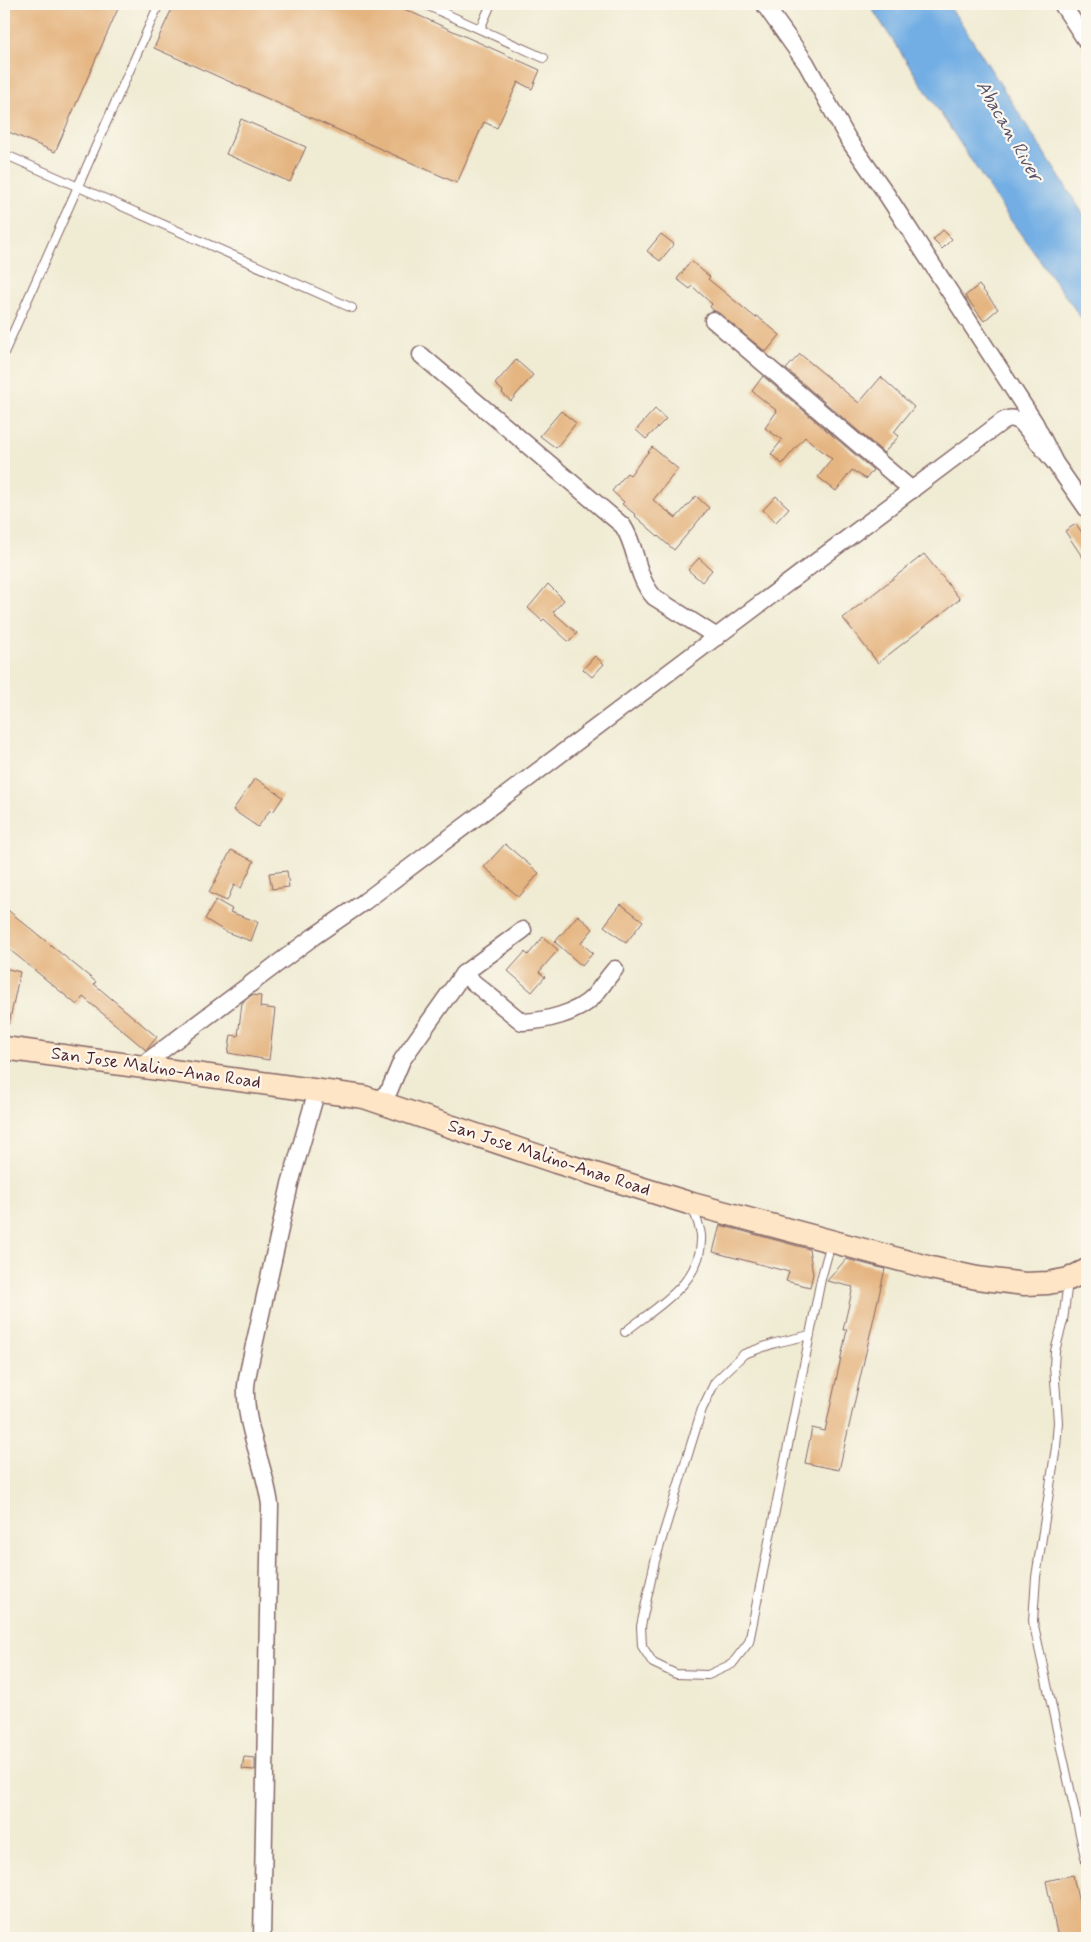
<svg xmlns="http://www.w3.org/2000/svg" width="1091" height="1942" font-family="Mynerve,sans-serif">
	<style>
		.water { fill: #72aee4; stroke: #5e6688 }
		.building { fill: #e5b581 }
		.lines { fill: none; stroke-linecap: round; stroke-linejoin: round }
		.lane-casing { stroke: #846666; stroke-width: 10 }
		.street-casing { stroke: #846666; stroke-width: 19 }
		.secondary-casing { stroke: #846666; stroke-width: 25 }
		.lane { stroke: #fff; stroke-width: 8 }
		.street { stroke: #fff; stroke-width: 16 }
		.secondary { stroke: #fde5c5; stroke-width: 22 }
		.labels { text-anchor: middle; dominant-baseline: central; stroke-width: 4.5; stroke-linejoin: round; paint-order: stroke }
		.street-label { font-size: 18px; fill: #4a1f2b; stroke: #fbf7ec }
		.water-label { font-size: 19px; font-style: italic; fill: #58516c; stroke: #fbf7ec }
	</style>
	<rect width="100%" height="100%" fill="#fbf7ec"/>
	<filter id="ink" filterUnits="userSpaceOnUse"><feTurbulence type="fractalNoise" baseFrequency=".02" numOctaves="2"/><feDisplacementMap in="SourceGraphic" scale="10" xChannelSelector="R" yChannelSelector="G"/><feConvolveMatrix kernelMatrix="1 2 1 2 8 2 1 2 1" color-interpolation-filters="sRGB"/></filter>
	<filter id="wash" filterUnits="userSpaceOnUse"><feTurbulence type="fractalNoise" baseFrequency=".0096" numOctaves="4" result="noise"/><feDisplacementMap in="SourceGraphic" scale="20" xChannelSelector="R" yChannelSelector="G"/><feGaussianBlur stdDeviation="1.12" result="paint"/><feColorMatrix in="noise" values="0 0 0 0 0 0 0 0 0 0 0 0 0 0 0 0 0 1.4 0 .05"/><feComposite in="paint" operator="in"/></filter>
	<g filter="url(#wash)">
		<rect width="100%" height="100%" fill="#f0ebd3"/>
		<polygon class="water" points="869,4 947,4 960,21 1087,220 1087,326 1007,215"/>
		<g id="blocks">
			<g class="building">
				<polygon points="4,4 120,4 55,152 4,130"/>
				<polygon points="174,4 393,4 540,70 532,89 518,82 497,128 484,122 457,183 154,48"/>
				<polygon points="241,119 306,147 290,182 226,154"/>
				<polygon points="943,230 952,239 942,249 933,240"/>
				<polygon points="661,234 674,244 660,261 647,251"/>
				<polygon points="691,261 710,277 708,279 756,318 757,316 780,335 766,352 710,307 712,304 692,286 690,289 677,279"/>
				<polygon points="979,285 998,309 984,321 965,296"/>
				<polygon points="800,354 859,403 881,377 914,407 894,432 899,436 884,453 786,369"/>
				<polygon points="516,360 533,375 511,401 502,393 503,391 495,384"/>
				<polygon points="763,376 873,470 866,479 852,470 836,491 818,477 832,459 805,437 782,464 771,454 782,440 765,428 777,411 752,391"/>
				<polygon points="655,409 666,419 646,439 636,430"/>
				<polygon points="561,411 576,423 556,448 540,436"/>
				<polygon points="652,447 678,469 653,500 676,518 696,496 709,508 674,550 635,516 636,515 622,504 624,502 612,491 627,473 630,475"/>
				<polygon points="776,496 789,508 776,522 763,510"/>
				<polygon points="1076,524 1087,540 1087,564 1065,531"/>
				<polygon points="924,554 960,599 878,663 843,618"/>
				<polygon points="699,558 712,570 702,582 688,570"/>
				<polygon points="548,584 564,600 553,612 577,633 569,642 544,619 542,621 528,608"/>
				<polygon points="595,656 604,664 592,677 583,669"/>
				<polygon points="255,778 283,797 273,812 270,810 258,827 233,810"/>
				<polygon points="505,844 539,873 519,897 484,867"/>
				<polygon points="231,850 254,861 241,888 234,885 227,901 209,893"/>
				<polygon points="287,871 289,887 272,889 269,873"/>
				<polygon points="216,900 232,909 230,912 258,922 251,941 226,932 205,919"/>
				<polygon points="621,904 643,921 626,943 604,926"/>
				<polygon points="4,907 96,982 94,984 157,1037 147,1049 146,1050 83,997 77,1005 4,945"/>
				<polygon points="578,915 593,929 581,943 593,953 582,966 555,942"/>
				<polygon points="543,937 558,950 539,972 545,977 532,992 508,971 525,952 528,955"/>
				<polygon points="4,968 20,972 9,1024 4,1023"/>
				<polygon points="252,995 261,996 260,1007 275,1009 269,1060 228,1053 231,1035 238,1036 242,1003"/>
				<polygon points="720,1225 809,1249 813,1274 810,1287 786,1281 789,1272 713,1252"/>
				<polygon points="846,1259 885,1269 839,1470 805,1463 812,1428 825,1431 847,1330 843,1330 853,1287 827,1281"/>
				<polygon points="244,1757 255,1758 255,1770 242,1769"/>
				<polygon points="1073,1875 1086,1938 1058,1938 1046,1881"/>
			</g>
		</g>
	</g>
	<g filter="url(#ink)">
		<use href="#blocks" fill-opacity="0" stroke="#846666" stroke-width="1"/>
		<g class="lines">
			<defs>
				<g id="lane">
					<polyline points="424,4 544,58"/>
					<polyline points="480,29 491,4"/>
					<polyline points="4,154 352,308"/>
					<polyline points="4,353 159,4"/>
					<polyline points="1068,1281 1063,1321 1055,1351 1054,1366 1058,1422 1056,1447 1036,1577 1033,1621 1087,1866"/>
					<path d="M625 1332C657 1306 704 1282 701 1235 700 1227 696 1217 693 1209"/>
					<polyline points="810,1335 775,1343 744,1354 715,1382 702,1409 655,1561 641,1626 642,1646 653,1663 676,1674 708,1675 732,1664 749,1642 821,1279 831,1243"/>
				</g>
				<g id="street">
					<polyline points="764,4 806,63 848,139 883,189 1035,423 1055,463 1087,509"/>
					<polyline points="1062,4 1087,42"/>
					<polyline points="713,320 912,490"/>
					<path d="M421 355 623 526C638 549 635 576 654 597L717 637"/>
					<polyline points="463,974 523,930"/>
					<path d="M141 1066 313 937 364 902 1003 421C1010 417 1014 418 1021 422L1055 463"/>
					<path d="M375 1102 389 1091 402 1060 463 974 522 1022C544 1021 577 1014 593 997 601 988 607 978 615 969"/>
					<path d="M262 1938 270 1505C265 1465 244 1427 246 1386 247 1377 249 1368 251 1359L290 1184 317 1090"/>
				</g>
				<polyline id="secondary" points="4,1048 364,1097 556,1162 692,1204 931,1268 977,1278 1025,1284 1048,1283 1069,1279 1087,1270"/>
			</defs>
			<use href="#lane" class="lane-casing"/>
			<use href="#street" class="street-casing"/>
			<use href="#secondary" class="secondary-casing"/>
			<use href="#lane" class="lane"/>
			<use href="#street" class="street"/>
			<use href="#secondary" class="secondary"/>
		</g>
	</g>
	<g class="labels">
		<g class="street-label">
			<text transform="translate(156 1068) rotate(8)">San Jose Malino-Anao Road</text>
			<text transform="translate(549 1158) rotate(18)">San Jose Malino-Anao Road</text>
		</g>
		<g class="water-label">
			<text transform="translate(1009 131) rotate(60)">Abacan River</text>
		</g>
	</g>
	<rect width="1091" height="1942" fill="none" stroke="#fbf7ec" stroke-width="20"/>
</svg>
